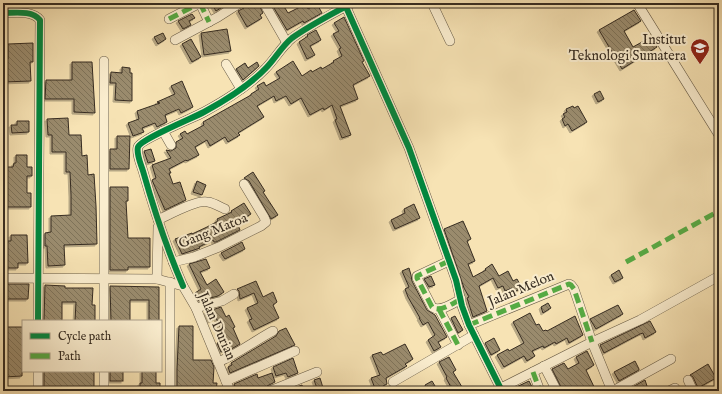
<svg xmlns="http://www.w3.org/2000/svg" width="722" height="394" font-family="'IM FELL English',serif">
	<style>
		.building { fill: url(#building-back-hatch); stroke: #362c21; filter: url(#shadow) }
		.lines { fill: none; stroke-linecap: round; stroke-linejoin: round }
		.minor-casing { stroke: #665a46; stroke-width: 10 }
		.minor { stroke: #faedce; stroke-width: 9 }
		.quiet { stroke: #55ab43; stroke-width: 5; stroke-dasharray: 10 5; stroke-linecap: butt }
		.cycleway-casing { stroke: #faedce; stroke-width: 8 }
		.cycleway { stroke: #00873e; stroke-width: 6 }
		.labels { text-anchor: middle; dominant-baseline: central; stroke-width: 4; stroke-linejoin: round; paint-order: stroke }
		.poi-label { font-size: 14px; fill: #362c21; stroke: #faedce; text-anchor: end }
		.street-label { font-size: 14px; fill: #362c21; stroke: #faedce }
	</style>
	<defs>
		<pattern id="building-back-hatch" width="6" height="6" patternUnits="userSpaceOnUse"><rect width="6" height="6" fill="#9a8b6d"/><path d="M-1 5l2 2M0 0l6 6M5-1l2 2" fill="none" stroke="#7e7259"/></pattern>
		<filter id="shadow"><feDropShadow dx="-2" dy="2" stdDeviation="0" flood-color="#0004"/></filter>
	</defs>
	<rect width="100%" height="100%" fill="#f7e3b4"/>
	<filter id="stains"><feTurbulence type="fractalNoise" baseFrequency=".005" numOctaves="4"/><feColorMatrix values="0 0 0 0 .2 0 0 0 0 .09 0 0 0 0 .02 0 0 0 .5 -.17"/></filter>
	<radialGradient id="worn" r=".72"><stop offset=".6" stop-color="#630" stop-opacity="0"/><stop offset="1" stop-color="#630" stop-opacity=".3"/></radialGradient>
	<g class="building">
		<polygon points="211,3 229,3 216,11"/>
		<polygon points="246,3 258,3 263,13 260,15 262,18 247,27 238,11 244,8"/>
		<polygon points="271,3 282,3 288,13 306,4 308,9 317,4 322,13 304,23 303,21 287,30"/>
		<polygon points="634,10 641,21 624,31 633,47 651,37 657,47 622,69 599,30"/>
		<polygon points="192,14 195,18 189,21 191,25 183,29 178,21"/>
		<polygon points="344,17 364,61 362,62 370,76 353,85 358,99 340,106 351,135 342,138 335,120 337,119 332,105 324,110 323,108 310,115 301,98 291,104 286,96 276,101 274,96 257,106 264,117 238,133 240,135 228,142 225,137 210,146 207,140 195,147 199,155 187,161 186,160 169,169 171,173 169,173 173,184 180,182 186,200 165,210 152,180 156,178 152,165 171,158 166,150 171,151 176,148 176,142 183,138 180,134 185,131 187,134 204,125 203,122 251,95 251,94 259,89 257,86 264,82 266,86 280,78 276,72 293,61 302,76 311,70 312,72 321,67 322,69 334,62 333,61 342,56 339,49 341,48 333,34 339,31 334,23"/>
		<polygon points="227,29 231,51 204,55 201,33"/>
		<polygon points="316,30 321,40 310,46 315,55 307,59 299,42 308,36 307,35"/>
		<polygon points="163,33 166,39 158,44 154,37"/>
		<polygon points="191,39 201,57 192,62 182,44"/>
		<polygon points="33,43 33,62 30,62 31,81 3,82 3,59 8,59 8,44"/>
		<polygon points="72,62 92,62 95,113 74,112 74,99 45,99 46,80 72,80"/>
		<polygon points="257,62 259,66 243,80 236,69 245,63 248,68"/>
		<polygon points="122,67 130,68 130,73 132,73 132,101 115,100 116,83 110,83 111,72 122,73"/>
		<polygon points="182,81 193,107 181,113 179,109 165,115 167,122 157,127 155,123 142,128 144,132 133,136 128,123 139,119 137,111 160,103 157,102 175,94 171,86"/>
		<polygon points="600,91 604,99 598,102 594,94"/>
		<polygon points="573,106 574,108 578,106 587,122 572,131 568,124 565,126 562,119 565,117 563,114 567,112 566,109"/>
		<polygon points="68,118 69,135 81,135 82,156 87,155 88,175 94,174 96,206 97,244 64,245 65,265 48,266 47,246 45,246 45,233 51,232 51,216 71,215 71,195 70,172 66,172 66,152 52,152 52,135 48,135 47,119"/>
		<polygon points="17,121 29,121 29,132 12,133 11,125 17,125"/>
		<polygon points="117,136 130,136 129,169 110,169 110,149 117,149"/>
		<polygon points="151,149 155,161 148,163 144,151"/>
		<polygon points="16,155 27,155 27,167 32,167 32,176 27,176 27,193 31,193 31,207 3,207 3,192 7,192 6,167 13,167 14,163 16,163"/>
		<polygon points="253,172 265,191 263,192 278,215 271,219 249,181 244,178"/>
		<polygon points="197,181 206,185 202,195 193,192"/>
		<polygon points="110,187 128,187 128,201 126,201 128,238 150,238 150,267 128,267 128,270 110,270"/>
		<polygon points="244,203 251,214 237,223 240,230 216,242 214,242 213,240 199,247 200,248 182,254 175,239 192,233 192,234 207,227 218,221 217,219 232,212 231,211"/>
		<polygon points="414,204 420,218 395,229 391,220 405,213 404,209"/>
		<polygon points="463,221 471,239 467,241 475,261 468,264 473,277 486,270 485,269 492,264 499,276 508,271 513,281 517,279 522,288 514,292 512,288 505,291 503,286 498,288 493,278 479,286 487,311 473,317 467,298 469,297 464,288 444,229"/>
		<polygon points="11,235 27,235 28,263 18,263 18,268 3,268 3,241 11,241"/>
		<polygon points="242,242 245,249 225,259 221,253"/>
		<polygon points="206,259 210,268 200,272 207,285 216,279 224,292 218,296 199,301 195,293 201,289 189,264"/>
		<polygon points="409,268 411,275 412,281 427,310 435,315 447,337 438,342 441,347 434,351 428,340 435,335 428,322 423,325 419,318 420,318 408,297 405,289 409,287 402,271"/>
		<polygon points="619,270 623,278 615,282 611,275"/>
		<polygon points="431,276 435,285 429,287 424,279"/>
		<polygon points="256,281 263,297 273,292 277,302 273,305 279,318 254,330 249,320 252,319 247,308 258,303 254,293 240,299 239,291 237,289"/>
		<polygon points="5,284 29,284 28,299 4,299"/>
		<polygon points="45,285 65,286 65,288 93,288 92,305 95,305 95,321 75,321 76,302 62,302 62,321 44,321"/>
		<polygon points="110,286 159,287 159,321 149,321 149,300 130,300 130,321 111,321"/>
		<polygon points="548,303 551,308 543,313 541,307"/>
		<polygon points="618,305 623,314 596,329 590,319"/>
		<polygon points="221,307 226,317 229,315 235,327 233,328 240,344 226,352 225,350 221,352 217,343 226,339 216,318 210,321 206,312"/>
		<polygon points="530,313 536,325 539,324 543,331 546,330 547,331 575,316 583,335 569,343 567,338 556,344 555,342 544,348 543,346 532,351 535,356 527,361 524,356 504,367 497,355 508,349 509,351 524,343 513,322"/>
		<polygon points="455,316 463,330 458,333 451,318"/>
		<polygon points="650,321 656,332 645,338 643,333 640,334 604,353 600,345"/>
		<polygon points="179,326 193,326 193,360 211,360 214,367 213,383 217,383 216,391 177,391 177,369"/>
		<polygon points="5,327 23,327 22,376 4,377"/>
		<polygon points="286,328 295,345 230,373 228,367 232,365 231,363 276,336 279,331"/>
		<polygon points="494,338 500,350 491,355 485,343"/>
		<polygon points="405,344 413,359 405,364 407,366 386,378 387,384 383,386 385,391 376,391 371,378 380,375 372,355 381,352 383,355"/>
		<polygon points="587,351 594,365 586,370 596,391 568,391 567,389 563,391 552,369 564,363 568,369 579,363 576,357"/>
		<polygon points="449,357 456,370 453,372 462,387 455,391 453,391 446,378 447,377 439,362"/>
		<polygon points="293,358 298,373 288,377 286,373 276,376 273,367"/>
		<polygon points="635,361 639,369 639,370 619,381 614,372"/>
		<polygon points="708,364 716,378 698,388 693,377 690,375"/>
		<rect x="44" y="371" width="50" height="20"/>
		<rect x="110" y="371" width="13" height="10"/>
		<polygon points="142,371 156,371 156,383 160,383 160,391 140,391 140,383 142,383"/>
		<polygon points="272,373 275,382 267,386 265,389 258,391 236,391 234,384 257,374 258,378"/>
		<polygon points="320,378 324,391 318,391 314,380"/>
		<polygon points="645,380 647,386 637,391 631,391 629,389"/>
		<polygon points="432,381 438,391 428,391 425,385"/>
		<polygon points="529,381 534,391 508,391"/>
		<polygon points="302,385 304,391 286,391"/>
	</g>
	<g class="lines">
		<defs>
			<g id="minor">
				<polyline points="200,3 209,22"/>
				<polyline points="264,3 287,43"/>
				<polyline points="432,3 450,41"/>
				<polyline points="637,3 719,135"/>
				<polyline points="346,7 409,148 456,280 462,306 469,325 502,391"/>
				<path d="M3 13C15 13 32 10 40 20L38 321"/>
				<polyline points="169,19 200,3"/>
				<polyline points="175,40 218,17 240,3"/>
				<polyline points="104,61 104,321"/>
				<polyline points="226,64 241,89"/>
				<polyline points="163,131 171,145"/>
				<path d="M158 220C169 215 197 199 208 202 214 203 220 207 225 209"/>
				<path d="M449 261 417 276V278L432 307C440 313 453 303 461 299"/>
				<polyline points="173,262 194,257 219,247 261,226 266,222 264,217 244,184"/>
				<polyline points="3,278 157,279 183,286 196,308 230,391"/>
				<polyline points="157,279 158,227"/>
				<path d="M183 286C167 249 154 210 143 171 141 164 136 154 138 147 141 139 193 118 204 112 226 100 249 86 266 68 275 59 282 46 292 38 310 25 332 14 352 3"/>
				<polyline points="196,308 222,301 234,294"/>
				<polyline points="439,309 458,345"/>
				<polyline points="469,325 569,284 571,285 574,289 592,342 640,320 719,276"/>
				<path d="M218 362C238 354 254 341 273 331"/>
				<polyline points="544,366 557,391"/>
				<polyline points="533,372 540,391"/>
				<polyline points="688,380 693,391"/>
				<polyline points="226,381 295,351"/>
				<polyline points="393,382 474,335"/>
				<polyline points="38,391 38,371"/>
				<polyline points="104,391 104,371"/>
				<polyline points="170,391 170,282"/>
				<polyline points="270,391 317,372"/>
				<polyline points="495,391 592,342 612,391"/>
				<polyline points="613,391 671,359"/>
				<polyline points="669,391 675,388"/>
			</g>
		</defs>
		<use href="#minor" class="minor-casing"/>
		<use href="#minor" class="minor"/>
		<g class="quiet">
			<polyline points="200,3 209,22"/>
			<polyline points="169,19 200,3"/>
			<path d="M449 261 417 276V278L432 307C440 313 453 303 461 299"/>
			<polyline points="626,262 719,211"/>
			<polyline points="439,309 458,345"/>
			<polyline points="469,325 569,284 571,285 574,289 592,342"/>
			<polyline points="533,372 540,391"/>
		</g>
		<defs>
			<g id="cycleway">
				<polyline points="346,7 409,148 456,280 462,306 469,325 502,391"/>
				<path d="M3 13C15 13 32 10 40 20L38 321"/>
				<path d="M183 286C167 249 154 210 143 171 141 164 136 154 138 147 141 139 193 118 204 112 226 100 249 86 266 68 275 59 282 46 292 38 310 25 332 14 352 3"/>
			</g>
		</defs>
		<use href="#cycleway" class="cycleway-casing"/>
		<use href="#cycleway" class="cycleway"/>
	</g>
	<defs>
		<symbol id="university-pin" viewBox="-11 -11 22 30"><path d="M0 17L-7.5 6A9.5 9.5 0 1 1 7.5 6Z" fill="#8f2418" stroke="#faedce"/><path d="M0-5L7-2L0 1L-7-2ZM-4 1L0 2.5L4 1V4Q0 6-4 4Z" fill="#fff"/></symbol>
	</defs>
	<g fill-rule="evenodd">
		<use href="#university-pin" x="689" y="37" width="22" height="30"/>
	</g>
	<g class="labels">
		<g class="poi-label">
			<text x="686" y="40">Institut<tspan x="686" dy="16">Teknologi Sumatera</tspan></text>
		</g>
		<g class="street-label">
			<text transform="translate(213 231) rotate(-22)">Gang Matoa</text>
			<text transform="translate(521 289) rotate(-23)">Jalan Melon</text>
			<text transform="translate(217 326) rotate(66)">Jalan Durian</text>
		</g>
	</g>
	<rect width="722" height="394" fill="none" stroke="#f7e3b4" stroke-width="16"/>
	<rect x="4" y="4" width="714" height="386" fill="none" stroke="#362c21" stroke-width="2"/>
	<rect x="8" y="8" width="706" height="378" fill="none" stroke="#362c21"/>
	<rect x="22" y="320" width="140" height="52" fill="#faedce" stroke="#aca089"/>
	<rect x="30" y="333" width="20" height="6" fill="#00873e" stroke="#aca089"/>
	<text x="58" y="340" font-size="12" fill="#362c21">Cycle path</text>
	<rect x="30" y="353" width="20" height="6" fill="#55ab43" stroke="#aca089"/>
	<text x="58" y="360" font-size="12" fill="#362c21">Path</text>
	<rect width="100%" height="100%" filter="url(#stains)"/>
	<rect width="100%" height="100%" fill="url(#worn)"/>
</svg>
